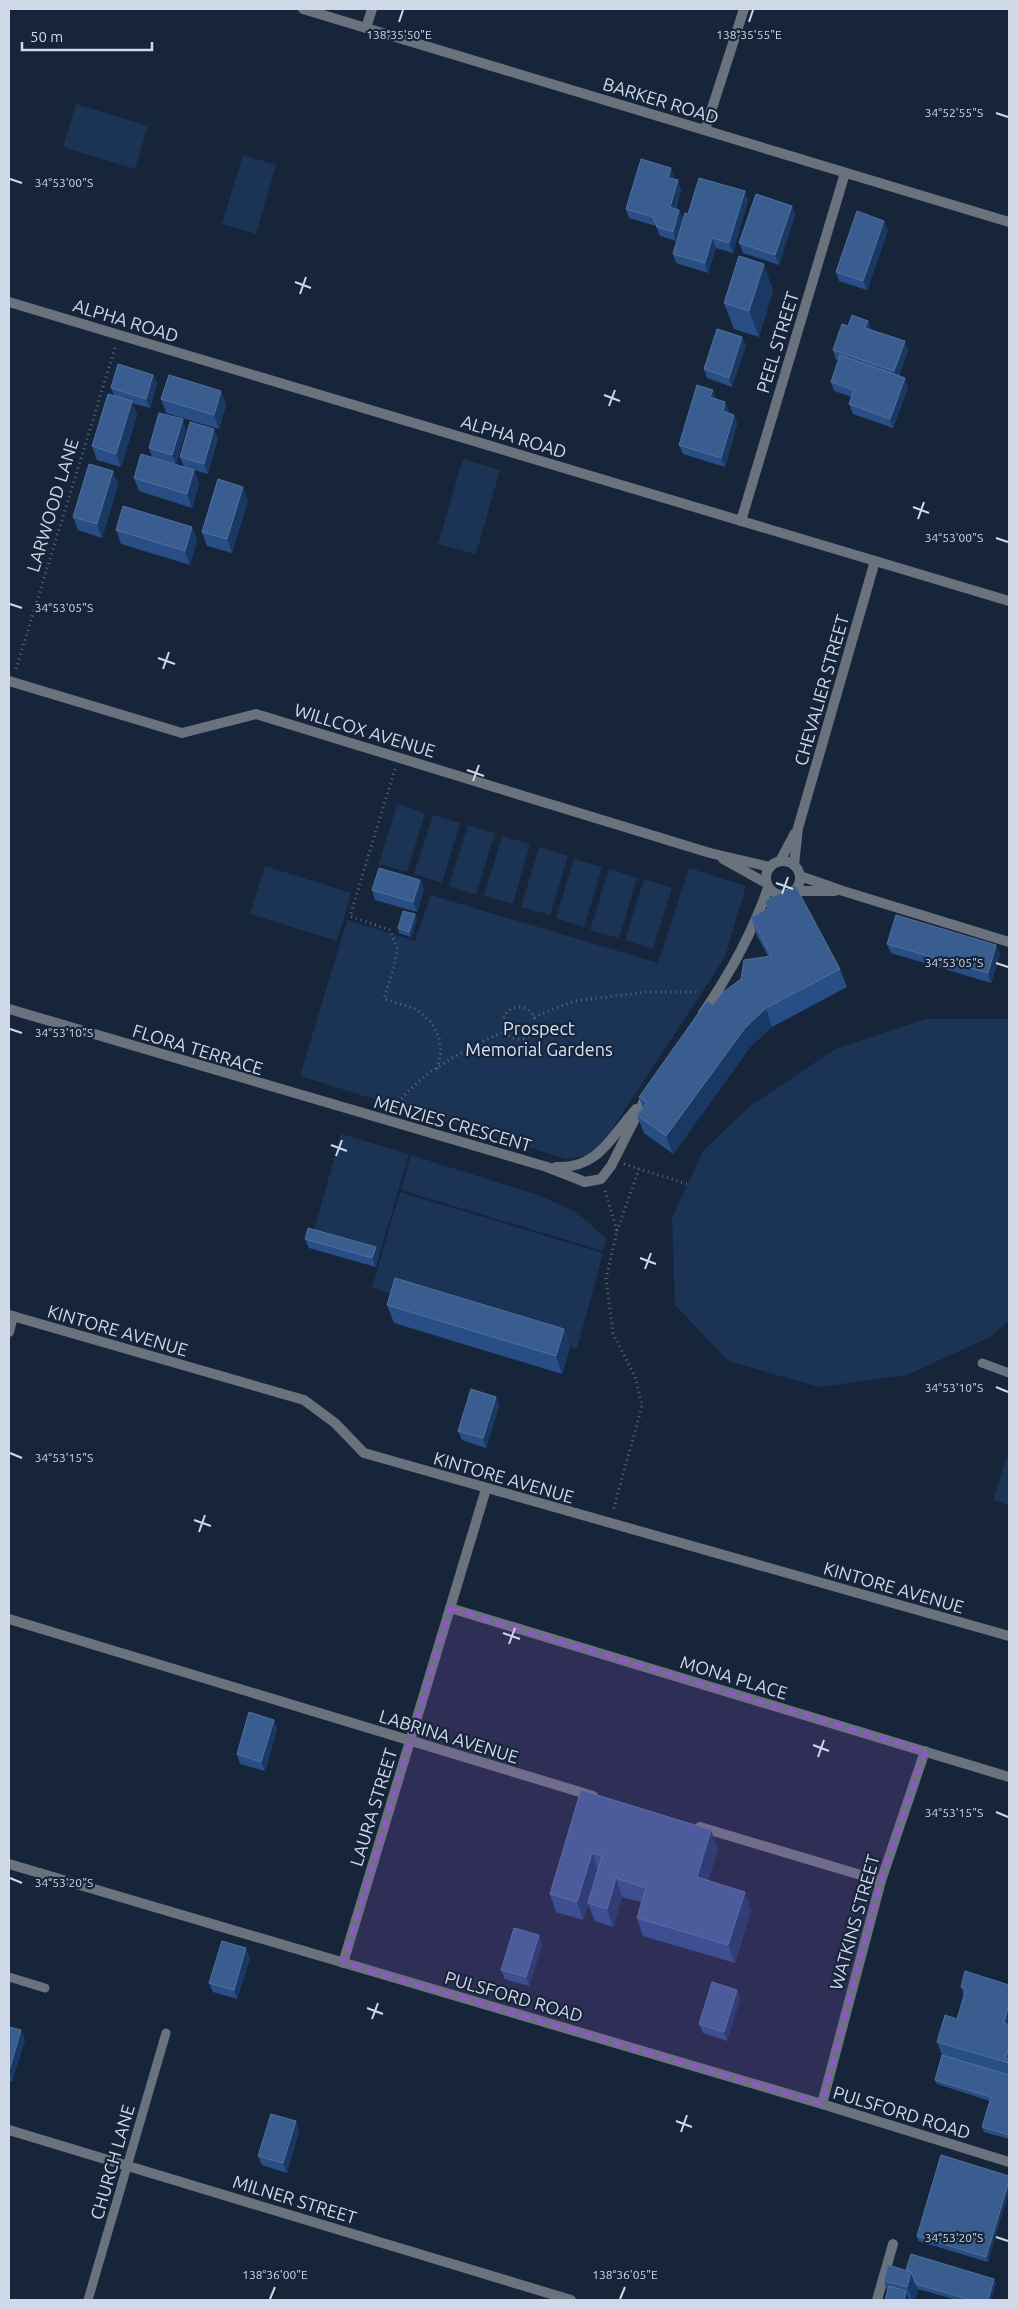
<svg xmlns="http://www.w3.org/2000/svg" width="1018" height="2309" font-family="Ubuntu,sans-serif">
	<style>
		.green { fill: #1b3355 }
		.lines { fill: none; stroke-linecap: round; stroke-linejoin: round }
		.path { stroke: #5d697c; stroke-width: 3; stroke-dasharray: 1 4; stroke-linecap: butt }
		.service { stroke: #6a727d; stroke-width: 9 }
		.minor { stroke: #6a727d; stroke-width: 10 }
		.wall { fill: #284e85 }
		.shaded-wall { fill: #193863 }
		.building { fill: #3a5d90; stroke: #51719e }
		.marked { fill: #9057c9; fill-opacity: 0.2; stroke: #9057c9; stroke-width: 4; stroke-dasharray: 10 6; stroke-linejoin: round }
		.ticks { fill: none; stroke: #d0d9e7; stroke-width: 2 }
		.labels { text-anchor: middle; dominant-baseline: central; stroke-width: 4.5; stroke-linejoin: round; paint-order: stroke }
		.street-label { font-size: 18px; fill: #d0d9e7; stroke: #17253a }
		.park-label { font-size: 18px; fill: #d6e2f4; stroke: #17253a }
		.ticks-label { font-size: 12px; text-anchor: middle; fill: #d0d9e7; stroke: #17253a; stroke-width: 4.5; stroke-linejoin: round; paint-order: stroke }
	</style>
	<rect width="100%" height="100%" fill="#17253a"/>
	<g class="green">
		<polygon points="76,104 148,126 135,169 63,147"/>
		<polygon points="243,155 276,165 256,234 222,224"/>
		<polygon points="463,459 500,470 476,554 438,544"/>
		<polygon points="397,804 425,813 407,872 379,864"/>
		<polygon points="433,815 460,823 442,883 414,874"/>
		<polygon points="468,825 495,833 476,895 449,886"/>
		<polygon points="502,836 530,844 513,904 484,896"/>
		<polygon points="539,847 568,856 550,915 521,907"/>
		<polygon points="574,859 602,867 584,927 556,918"/>
		<polygon points="265,866 351,893 337,941 250,914"/>
		<polygon points="689,868 746,886 725,957 601,1146 585,1156 566,1159 300,1076 347,920 415,941 431,895 658,963"/>
		<polygon points="609,869 637,878 619,938 590,930"/>
		<polygon points="644,879 672,888 653,949 625,940"/>
		<polygon points="926,1019 1009,1019 1009,1321 990,1337 907,1375 819,1387 728,1361 675,1305 672,1218 703,1151 749,1107 835,1049"/>
		<polygon points="341,1134 409,1154 379,1256 312,1237"/>
		<polygon points="411,1155 538,1195 576,1212 607,1239 603,1251 401,1190"/>
		<polygon points="400,1192 603,1253 577,1349 372,1288"/>
		<polygon points="1009,1450 1009,1505 993,1500"/>
	</g>
	<g class="lines">
		<g class="path">
			<polyline points="16,669 115,348"/>
			<polyline points="395,769 350,916 390,930 397,948 394,967 384,999 416,1009 431,1022 439,1037 441,1053 437,1069"/>
			<circle cx="519" cy="1023" r="16"/>
			<polyline points="534,1017 574,1001 648,992 696,992"/>
			<path d="M399 1103C417 1074 473 1045 505 1031"/>
			<polyline points="624,1164 687,1184"/>
			<polyline points="605,1191 617,1231 606,1279 613,1333 636,1379 642,1406 613,1511"/>
			<polyline points="617,1231 639,1169"/>
		</g>
		<g class="service">
			<polyline points="982,1363 1009,1373"/>
			<polyline points="9,1977 45,1988"/>
			<polyline points="88,2300 166,2033"/>
		</g>
		<g class="minor">
			<polyline points="303,9 1009,222"/>
			<polyline points="366,28 372,9"/>
			<polyline points="705,130 744,9"/>
			<polyline points="9,302 1009,601"/>
			<polyline points="741,521 845,173"/>
			<polyline points="9,681 182,733 256,714 710,853 770,867"/>
			<polyline points="723,859 766,883"/>
			<circle cx="783" cy="878" r="17"/>
			<polyline points="780,861 795,833"/>
			<polyline points="794,865 798,828 875,561"/>
			<polyline points="800,876 843,891 1009,942"/>
			<polyline points="796,891 835,891"/>
			<polyline points="9,1009 547,1167 585,1182 601,1179 611,1166 646,1097"/>
			<path d="M703 1013C730 974 752 934 768 888"/>
			<path d="M556 1167C598 1169 610 1138 636 1109"/>
			<polyline points="9,1315 304,1400 335,1423 364,1453 1009,1636"/>
			<polyline points="9,1332 13,1316"/>
			<polyline points="450,1608 1009,1777"/>
			<polyline points="9,1619 593,1796"/>
			<polyline points="700,1827 881,1881"/>
			<polyline points="9,1864 822,2104 1009,2162"/>
			<polyline points="343,1963 486,1489"/>
			<polyline points="822,2104 881,1881 925,1751"/>
			<polyline points="9,2130 571,2300"/>
			<polyline points="877,2300 893,2244"/>
		</g>
	</g>
	<g class="wall">
		<polygon points="674,177 674,179 681,190 676,209 679,210 683,219 676,241 660,236 656,226 629,218 626,209"/>
		<polygon points="745,191 748,200 733,253 716,248 708,273 676,263 673,254 688,214"/>
		<polygon points="792,206 795,215 779,265 743,253 739,243"/>
		<polygon points="888,230 867,290 839,281 836,272"/>
		<polygon points="773,290 759,337 734,329 724,303"/>
		<polygon points="868,321 871,330 908,350 899,376 908,387 893,428 853,414 849,404 852,397 834,391 831,382 839,360 836,360 833,350 848,326"/>
		<polygon points="742,337 746,346 732,387 707,378 704,369"/>
		<polygon points="153,375 157,384 150,408 132,403 137,415 121,467 97,460 92,446 114,396 111,388"/>
		<polygon points="221,391 226,405 219,429 166,413 161,399"/>
		<polygon points="716,399 725,402 729,411 728,413 734,415 737,424 725,467 683,454 679,445"/>
		<polygon points="186,429 176,464 152,457 149,448"/>
		<polygon points="218,438 208,474 184,467 180,457"/>
		<polygon points="194,470 199,484 192,508 139,491 134,478"/>
		<polygon points="113,471 118,485 102,538 78,530 73,517"/>
		<polygon points="248,500 232,553 207,546 202,532"/>
		<polygon points="192,527 197,541 190,565 121,544 116,530"/>
		<polygon points="420,880 424,889 417,912 375,900 372,890"/>
		<polygon points="765,901 840,969 847,987 772,1027 751,1046 673,1154 644,1133 637,1115 643,1108 639,1097 713,1005 768,956 757,936 751,917 768,909"/>
		<polygon points="415,914 417,919 411,937 399,933 398,928"/>
		<polygon points="887,944 1000,954 991,983 891,953"/>
		<polygon points="305,1239 379,1256 376,1267 309,1248"/>
		<polygon points="387,1305 564,1329 570,1348 562,1374 394,1323"/>
		<polygon points="496,1397 499,1406 486,1448 462,1440 458,1431"/>
		<polygon points="277,1729 265,1771 240,1764 237,1754"/>
		<polygon points="581,1790 718,1848 708,1881 751,1910 735,1963 643,1936 637,1918 641,1902 622,1897 613,1927 595,1921 588,1904 583,1920 556,1912 550,1894"/>
		<polygon points="539,1935 542,1945 529,1986 505,1979 501,1970"/>
		<polygon points="250,1958 237,1999 213,1992 209,1983"/>
		<polygon points="1009,1985 1009,2139 984,2132 982,2127 990,2101 937,2084 935,2080 942,2055 937,2042 957,2019 964,1996 961,1987"/>
		<polygon points="737,1990 740,1999 727,2041 703,2033 699,2024"/>
		<polygon points="9,2027 21,2030 25,2040 12,2081 9,2081"/>
		<polygon points="299,2131 287,2173 262,2165 258,2156"/>
		<polygon points="1009,2176 988,2262 918,2241 917,2236"/>
		<polygon points="906,2270 994,2279 996,2283 991,2300 957,2300 918,2289 918,2290 915,2300 885,2300 887,2291 884,2281"/>
	</g>
	<g class="shaded-wall">
		<polygon points="671,168 674,177 671,187 668,178"/>
		<polygon points="678,180 681,190 673,216 670,207"/>
		<polygon points="745,191 748,200 733,253 729,243"/>
		<polygon points="792,206 795,215 779,265 775,255"/>
		<polygon points="679,210 683,219 676,241 673,232"/>
		<polygon points="884,221 888,230 867,290 863,281"/>
		<polygon points="712,238 716,248 708,273 705,263"/>
		<polygon points="764,264 773,290 759,337 749,311"/>
		<polygon points="868,321 871,330 865,328"/>
		<polygon points="742,337 746,346 732,387 729,378"/>
		<polygon points="905,341 908,350 897,381 894,371"/>
		<polygon points="153,375 157,384 150,408 146,399"/>
		<polygon points="905,378 908,387 893,428 890,419"/>
		<polygon points="713,390 716,399 710,397"/>
		<polygon points="221,391 226,405 219,429 214,415"/>
		<polygon points="132,401 137,415 121,467 116,454"/>
		<polygon points="725,402 729,411 726,420 723,411"/>
		<polygon points="734,415 737,424 725,467 721,458"/>
		<polygon points="183,419 186,429 176,464 172,455"/>
		<polygon points="214,429 218,438 208,474 204,464"/>
		<polygon points="194,470 199,484 192,508 187,494"/>
		<polygon points="113,471 118,485 102,538 97,524"/>
		<polygon points="243,487 248,500 232,553 227,539"/>
		<polygon points="192,527 197,541 190,565 185,551"/>
		<polygon points="420,880 424,889 417,912 413,902"/>
		<polygon points="415,914 417,919 411,937 409,932"/>
		<polygon points="996,945 1000,954 991,983 988,973"/>
		<polygon points="766,1008 772,1027 751,1046 673,1154 666,1136 745,1028"/>
		<polygon points="376,1247 379,1256 376,1267 372,1258"/>
		<polygon points="564,1329 570,1348 562,1374 556,1356"/>
		<polygon points="496,1397 499,1406 486,1448 483,1438"/>
		<polygon points="274,1720 277,1729 265,1771 261,1762"/>
		<polygon points="711,1830 718,1848 703,1895 697,1877"/>
		<polygon points="592,1853 598,1871 583,1920 577,1902"/>
		<polygon points="616,1878 622,1897 613,1927 607,1909"/>
		<polygon points="745,1892 751,1910 735,1963 728,1945"/>
		<polygon points="539,1935 542,1945 529,1986 526,1977"/>
		<polygon points="246,1948 250,1958 237,1999 234,1990"/>
		<polygon points="737,1990 740,1999 727,2041 724,2032"/>
		<polygon points="1009,2004 1009,2039 1004,2023"/>
		<polygon points="21,2030 25,2040 12,2081 9,2071"/>
		<polygon points="1009,2046 1009,2063 1006,2058"/>
		<polygon points="296,2121 299,2131 287,2173 283,2163"/>
		<polygon points="1009,2181 1009,2192 988,2262 986,2257"/>
		<polygon points="911,2272 918,2290 915,2300 912,2300 907,2287"/>
		<polygon points="994,2279 996,2283 991,2300 988,2300"/>
		<polygon points="906,2291 910,2300 904,2300"/>
	</g>
	<g class="building">
		<polygon points="641,159 671,168 668,178 678,180 670,207 679,210 673,232 657,227 653,217 626,209"/>
		<polygon points="699,178 745,191 729,243 712,238 705,263 673,254 685,213 688,214"/>
		<polygon points="756,194 792,206 775,255 739,243"/>
		<polygon points="857,211 884,221 863,281 836,272"/>
		<polygon points="739,256 764,264 749,311 724,303"/>
		<polygon points="852,315 868,321 865,328 905,341 894,371 833,350 842,324 848,326"/>
		<polygon points="717,329 742,337 729,378 704,369"/>
		<polygon points="840,355 905,378 890,419 849,404 854,390 831,382"/>
		<polygon points="118,364 153,375 146,399 111,388"/>
		<polygon points="169,375 221,391 214,415 161,399"/>
		<polygon points="697,385 713,390 710,397 725,402 723,411 734,415 721,458 679,445"/>
		<polygon points="108,394 132,401 116,454 92,446"/>
		<polygon points="159,413 183,419 172,455 149,448"/>
		<polygon points="190,422 214,429 204,464 180,457"/>
		<polygon points="141,454 194,470 187,494 134,478"/>
		<polygon points="89,464 113,471 97,524 73,517"/>
		<polygon points="218,479 243,487 227,539 202,532"/>
		<polygon points="123,506 192,527 185,551 116,530"/>
		<polygon points="379,868 420,880 413,902 372,890"/>
		<polygon points="795,885 840,969 766,1008 745,1028 666,1136 637,1115 647,1103 639,1097 707,1001 713,1005 722,993 741,979 744,960 771,956 751,917 768,909 765,901"/>
		<polygon points="403,911 415,914 409,932 398,928"/>
		<polygon points="896,915 996,945 988,973 887,944"/>
		<polygon points="308,1228 376,1247 372,1258 305,1239"/>
		<polygon points="395,1278 564,1329 556,1356 387,1305"/>
		<polygon points="471,1389 496,1397 483,1438 458,1431"/>
		<polygon points="249,1712 274,1720 261,1762 237,1754"/>
		<polygon points="581,1790 711,1830 697,1877 745,1892 728,1945 637,1918 646,1888 616,1878 607,1909 588,1903 602,1856 592,1853 577,1902 550,1894"/>
		<polygon points="514,1928 539,1935 526,1977 501,1970"/>
		<polygon points="222,1941 246,1948 234,1990 209,1983"/>
		<polygon points="965,1971 1009,1985 1009,2004 1004,2023 1009,2025 1009,2046 1006,2058 1009,2059 1009,2063 937,2042 945,2015 957,2019 966,1989 961,1987"/>
		<polygon points="712,1982 737,1990 724,2032 699,2024"/>
		<polygon points="9,2027 21,2030 9,2071"/>
		<polygon points="942,2055 1009,2075 1009,2135 982,2127 991,2097 935,2080"/>
		<polygon points="271,2114 296,2121 283,2163 258,2156"/>
		<polygon points="941,2155 1009,2176 1009,2181 986,2257 917,2236"/>
		<polygon points="911,2254 994,2279 988,2300 971,2300 916,2284 911,2272 906,2270"/>
		<polygon points="888,2265 911,2272 907,2287 884,2281"/>
		<polygon points="889,2286 906,2291 904,2300 885,2300"/>
	</g>
	<path class="marked" d="M450 1608 925 1751 881 1881 822 2104 343 1963Z"/>
	<path class="ticks" d="M399 22 403 10M749 22 753 10M996 113 1008 117M10 179 22 183M295 282 311 288M300 294 306 277M604 395 620 401M609 406 615 390M913 507 929 513M918 519 924 502M996 538 1008 542M10 604 22 608M158 658 175 664M163 669 169 652M467 770 484 776M473 781 479 765M776 883 793 889M782 894 788 877M996 963 1008 967M10 1029 22 1033M331 1145 347 1151M336 1156 342 1140M640 1258 656 1264M645 1269 651 1253M996 1387 1008 1392M10 1453 22 1458M194 1520 211 1526M199 1532 205 1515M503 1633 520 1639M509 1644 515 1628M813 1745 829 1751M818 1757 824 1740M996 1812 1008 1817M10 1878 22 1883M367 2008 383 2014M372 2019 378 2003M676 2121 692 2127M681 2132 687 2115M996 2237 1008 2241M270 2299 275 2287M620 2299 625 2287"/>
	<g class="labels">
		<g class="street-label">
			<text transform="translate(661 100) rotate(17)">BARKER ROAD</text>
			<text transform="translate(126 320) rotate(17)">ALPHA ROAD</text>
			<text transform="translate(777 342) rotate(-73)">PEEL STREET</text>
			<text transform="translate(514 436) rotate(17)">ALPHA ROAD</text>
			<text transform="translate(52 505) rotate(-73)">LARWOOD LANE</text>
			<text transform="translate(821 690) rotate(-74)">CHEVALIER STREET</text>
			<text transform="translate(365 730) rotate(17)">WILLCOX AVENUE</text>
			<text transform="translate(198 1049) rotate(17)">FLORA TERRACE</text>
			<text transform="translate(453 1123) rotate(16)">MENZIES CRESCENT</text>
			<text transform="translate(118 1330) rotate(16)">KINTORE AVENUE</text>
			<text transform="translate(504 1477) rotate(16)">KINTORE AVENUE</text>
			<text transform="translate(894 1587) rotate(16)">KINTORE AVENUE</text>
			<text transform="translate(734 1677) rotate(17)">MONA PLACE</text>
			<text transform="translate(449 1736) rotate(17)">LABRINA AVENUE</text>
			<text transform="translate(373 1807) rotate(-73)">LAURA STREET</text>
			<text transform="translate(854 1922) rotate(-74)">WATKINS STREET</text>
			<text transform="translate(514 1996) rotate(16)">PULSFORD ROAD</text>
			<text transform="translate(902 2112) rotate(17)">PULSFORD ROAD</text>
			<text transform="translate(112 2162) rotate(-74)">CHURCH LANE</text>
			<text transform="translate(295 2199) rotate(17)">MILNER STREET</text>
		</g>
		<g class="park-label">
			<text x="539" y="1028">Prospect<tspan x="539" dy="21">Memorial Gardens</tspan></text>
		</g>
	</g>
	<g class="ticks-label">
		<text x="399" y="39">138°35'50"E</text>
		<text x="749" y="39">138°35'55"E</text>
		<text x="954" y="117">34°52'55"S</text>
		<text x="64" y="187">34°53'00"S</text>
		<text x="954" y="542">34°53'00"S</text>
		<text x="64" y="612">34°53'05"S</text>
		<text x="954" y="967">34°53'05"S</text>
		<text x="64" y="1037">34°53'10"S</text>
		<text x="954" y="1392">34°53'10"S</text>
		<text x="64" y="1462">34°53'15"S</text>
		<text x="954" y="1817">34°53'15"S</text>
		<text x="64" y="1887">34°53'20"S</text>
		<text x="954" y="2242">34°53'20"S</text>
		<text x="275" y="2279">138°36'00"E</text>
		<text x="625" y="2279">138°36'05"E</text>
	</g>
	<rect width="1018" height="2309" fill="none" stroke="#d0d9e7" stroke-width="20"/>
	<path d="M22 42v8h130v-8" fill="none" stroke="#d0d9e7" stroke-width="2.5"/>
	<text x="30" y="42" font-size="15" fill="#d0d9e7" stroke="#17253a" stroke-width="4" paint-order="stroke">50 m</text>
</svg>
